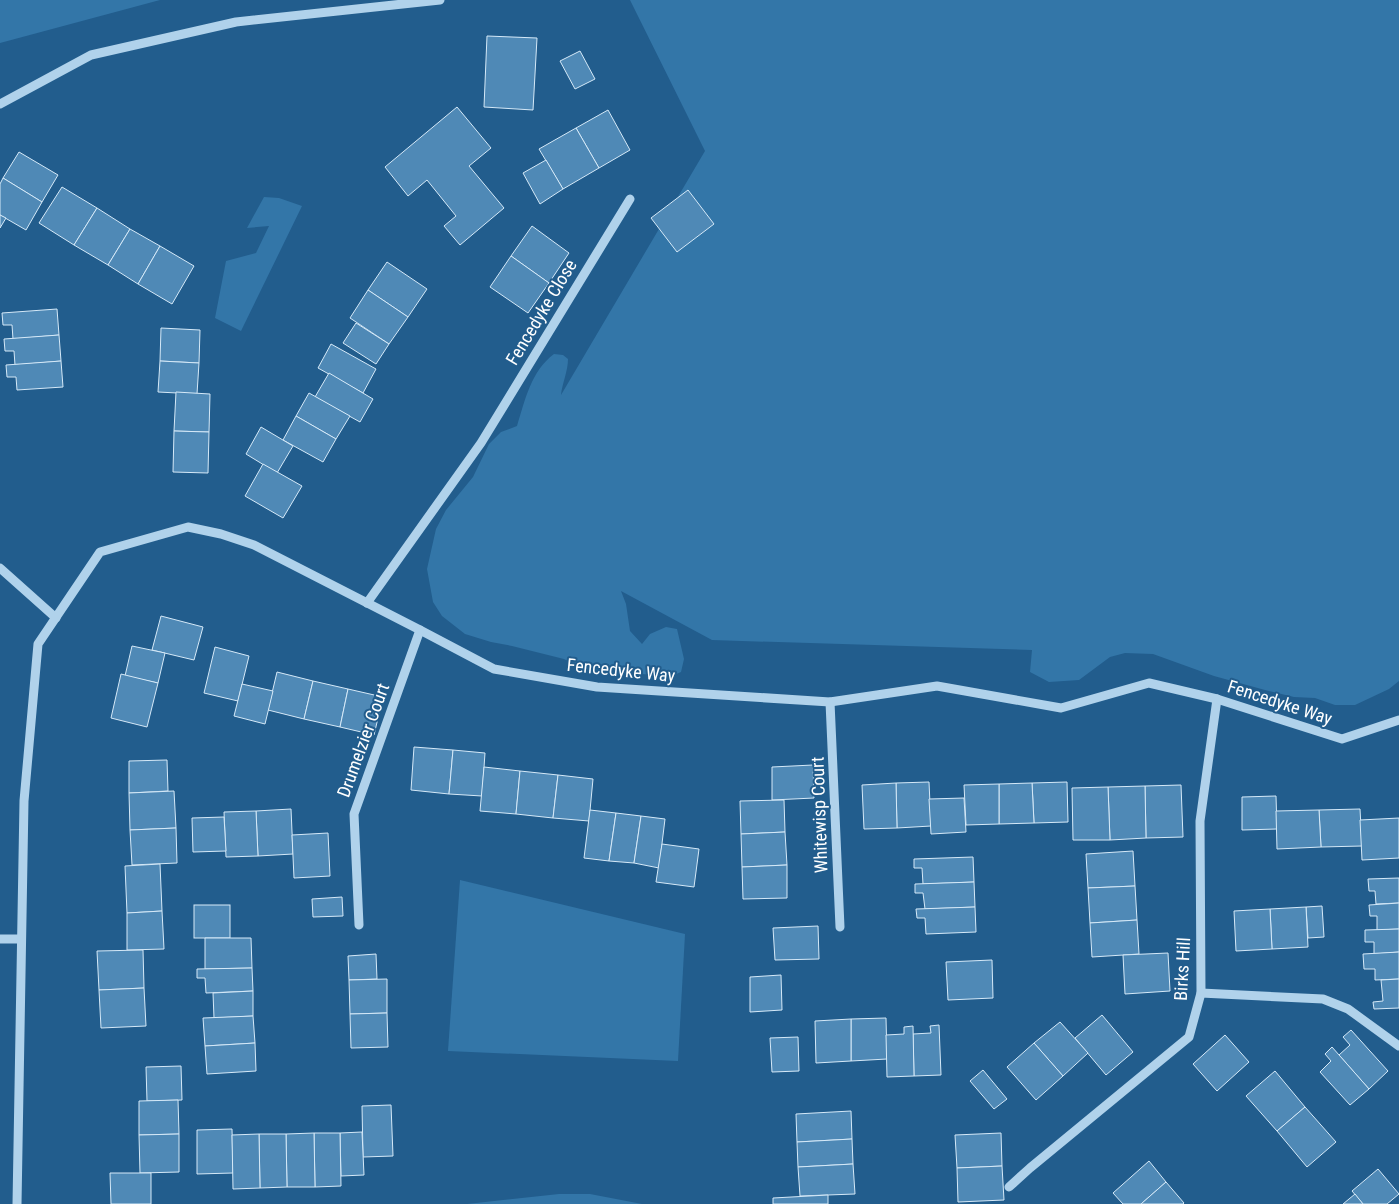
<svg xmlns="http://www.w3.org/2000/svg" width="1399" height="1204" font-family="'Roboto Condensed',sans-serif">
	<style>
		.green { fill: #3376a8 }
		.building { fill: #4f89b6; stroke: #d5e9f8 }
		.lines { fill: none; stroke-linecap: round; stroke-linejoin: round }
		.minor { stroke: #b0d2eb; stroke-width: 9 }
		.labels { text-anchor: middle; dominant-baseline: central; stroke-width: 4; stroke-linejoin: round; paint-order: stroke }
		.street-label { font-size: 18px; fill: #fff; stroke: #225d8d }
	</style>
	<rect width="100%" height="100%" fill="#225d8d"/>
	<g class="green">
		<polygon points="0,0 160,0 0,43"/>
		<path d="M630 0H1399V681L1389 689 1355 705H1335L1315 698 1294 697 1265 690 1214 676 1153 654 1125 653 1110 657 1079 680 1049 682 1030 672 1032 650 712 640 621 591 626 604 630 631 642 644 650 634 666 627 677 629 684 659 681 672 669 677 625 672H602L578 666 564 659 512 646 491 642 465 634 442 616 433 602 427 569 436 529 446 510 473 477 489 444 501 432 517 426C525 400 531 371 554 354L563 355 568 359C568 371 562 384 561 395L705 151Z"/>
		<polygon points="264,197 279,198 302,206 241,331 215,318 226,261 256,253 269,226 247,228"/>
		<polygon points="460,880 685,934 678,1061 448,1051"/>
		<polygon points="559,1194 590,1194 642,1204 467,1204"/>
	</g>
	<g class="building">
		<polygon points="487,36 537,38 533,110 484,107"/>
		<polygon points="580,51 595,79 575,89 560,61"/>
		<polygon points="457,107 491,148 469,166 504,208 460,245 444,226 456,216 427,180 408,196 385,167"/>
		<polygon points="608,110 630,150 599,168 576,128"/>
		<polygon points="576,128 599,168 563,189 539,149"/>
		<polygon points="19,152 58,175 42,202 3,178"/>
		<polygon points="546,160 563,189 540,204 523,173"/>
		<polygon points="3,178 42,202 26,230 0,215 0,184"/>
		<polygon points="62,187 97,208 74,245 39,223"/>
		<polygon points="688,190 714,224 677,252 651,218"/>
		<polygon points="97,208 130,229 108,265 74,245"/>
		<polygon points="0,215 6,218 0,228"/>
		<polygon points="532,226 569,253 549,283 511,256"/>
		<polygon points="130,229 160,246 138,284 108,265"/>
		<polygon points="160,246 194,266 172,304 138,284"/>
		<polygon points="511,256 549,283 528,313 490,287"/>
		<polygon points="387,262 427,289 408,317 368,290"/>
		<polygon points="368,290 408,317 389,344 350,318"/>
		<polygon points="57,309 59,335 13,339 12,325 3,325 2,313"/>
		<polygon points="356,323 389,344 376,364 343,343"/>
		<polygon points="161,328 200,330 199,363 160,361"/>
		<polygon points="59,335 61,361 15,365 14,351 5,351 4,339"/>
		<polygon points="331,344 376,369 363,393 318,368"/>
		<polygon points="61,361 63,387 17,390 16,377 7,377 6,365"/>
		<polygon points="160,361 199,363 197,394 158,392"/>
		<polygon points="329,373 373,399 360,422 315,397"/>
		<polygon points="176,392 210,394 209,432 174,431"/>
		<polygon points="309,393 350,416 336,439 296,416"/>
		<polygon points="296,416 336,439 323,462 283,440"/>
		<polygon points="261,427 293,446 277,473 246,454"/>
		<polygon points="174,431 209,432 208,473 173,472"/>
		<polygon points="263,464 302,486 283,518 245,496"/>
		<polygon points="161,616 203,627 194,660 152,650"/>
		<polygon points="132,646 165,653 158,683 125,676"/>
		<polygon points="215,647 249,656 238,701 204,693"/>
		<polygon points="277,672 313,681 304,719 268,710"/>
		<polygon points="121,674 158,683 147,727 111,718"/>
		<polygon points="313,681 348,689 340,727 304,719"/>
		<polygon points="242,684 273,691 265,724 234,716"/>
		<polygon points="348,689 383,697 374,735 340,727"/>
		<polygon points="414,747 453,750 449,794 411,790"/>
		<polygon points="453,750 485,753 482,796 449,794"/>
		<polygon points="167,760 168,791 129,793 129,761"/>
		<polygon points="813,765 814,798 772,800 772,767"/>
		<polygon points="484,767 520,771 516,814 480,811"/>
		<polygon points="520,771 558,775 553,818 516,814"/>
		<polygon points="558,775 593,779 589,821 553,818"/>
		<polygon points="929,782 931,826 897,828 896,783"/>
		<polygon points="1067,782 1068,822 1034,823 1032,783"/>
		<polygon points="896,783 897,828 864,829 862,785"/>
		<polygon points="1032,783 1034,823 999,824 999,784"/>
		<polygon points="999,784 999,824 966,825 964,785"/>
		<polygon points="1181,785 1183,837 1146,838 1145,786"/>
		<polygon points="1145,786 1146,838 1110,840 1108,787"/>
		<polygon points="1108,787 1110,840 1073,840 1072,788"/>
		<polygon points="174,791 176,828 130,830 129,793"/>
		<polygon points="1276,796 1277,829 1242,830 1242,797"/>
		<polygon points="964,798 966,832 931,834 929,799"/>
		<polygon points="784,800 785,832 741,834 740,801"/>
		<polygon points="291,809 293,854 258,856 256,811"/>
		<polygon points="1360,809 1362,846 1321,847 1319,810"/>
		<polygon points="590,810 616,813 609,861 584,858"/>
		<polygon points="1319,810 1321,847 1277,849 1276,811"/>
		<polygon points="256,811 258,856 226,857 224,812"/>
		<polygon points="616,813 641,816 634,863 609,861"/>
		<polygon points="641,816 665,819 659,868 634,863"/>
		<polygon points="224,817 226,851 193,852 192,818"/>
		<polygon points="1399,818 1399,858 1362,860 1360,820"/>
		<polygon points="176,828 177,863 132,865 130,830"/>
		<polygon points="785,832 787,865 742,867 741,834"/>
		<polygon points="328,833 330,876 294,878 292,835"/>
		<polygon points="662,844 699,849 694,887 656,882"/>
		<polygon points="1133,851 1135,886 1088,888 1086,854"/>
		<polygon points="973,857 974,882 923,884 922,868 914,868 914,859"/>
		<polygon points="160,864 162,911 127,913 125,866"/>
		<polygon points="787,865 787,898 743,899 742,867"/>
		<polygon points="1399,878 1399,903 1376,904 1375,891 1369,891 1368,879"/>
		<polygon points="974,882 975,907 925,909 923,893 915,893 915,884"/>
		<polygon points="1135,886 1137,920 1090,923 1088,888"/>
		<polygon points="342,897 343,916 313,917 312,899"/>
		<polygon points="1399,903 1399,929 1377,930 1377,916 1370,916 1369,905"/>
		<rect x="194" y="905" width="36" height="33"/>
		<polygon points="1322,906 1324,937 1308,938 1306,907"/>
		<polygon points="975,907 976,932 926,934 925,918 917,918 916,909"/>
		<polygon points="1306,907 1308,947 1272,949 1270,909"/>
		<polygon points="1270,909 1272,949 1236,951 1234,911"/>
		<polygon points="162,911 164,949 127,950 127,913"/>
		<polygon points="1137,920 1139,954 1092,957 1090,923"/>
		<polygon points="818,926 819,959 775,960 773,928"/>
		<polygon points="1399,929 1399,952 1374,954 1374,942 1365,942 1365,930"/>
		<polygon points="205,938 251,938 252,968 205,969"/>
		<polygon points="143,950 144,988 99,990 97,951"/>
		<polygon points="1399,952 1399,979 1375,980 1375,969 1364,969 1363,954"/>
		<polygon points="1168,953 1170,991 1125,994 1123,955"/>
		<polygon points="376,954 377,979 349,980 348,956"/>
		<polygon points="992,960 993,998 948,1000 946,962"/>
		<polygon points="252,968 253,991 206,993 205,978 197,978 197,969"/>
		<polygon points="781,975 782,1010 750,1012 750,977"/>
		<polygon points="387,979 387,1013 350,1014 349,980"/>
		<polygon points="1399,979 1399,1008 1374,1009 1373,1002 1383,1001 1381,980"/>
		<polygon points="144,988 146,1026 101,1028 99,990"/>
		<polygon points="253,991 253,1016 214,1018 213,993"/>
		<polygon points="387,1013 388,1047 351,1048 350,1014"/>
		<polygon points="1102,1015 1133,1052 1106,1075 1075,1038"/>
		<polygon points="253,1016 255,1043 205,1046 203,1018"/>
		<polygon points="886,1018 887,1059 851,1061 851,1019"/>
		<polygon points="851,1019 851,1061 816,1063 815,1021"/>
		<polygon points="1060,1022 1088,1053 1063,1076 1034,1043"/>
		<polygon points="939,1025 941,1075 914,1076 913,1034 931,1033 930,1026"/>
		<polygon points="913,1026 914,1076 887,1077 886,1035 904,1034 904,1027"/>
		<polygon points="1351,1030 1388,1071 1369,1089 1339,1055 1350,1045 1343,1037"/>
		<polygon points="1225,1035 1249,1062 1217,1091 1193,1064"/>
		<polygon points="798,1037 799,1071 772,1072 770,1038"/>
		<polygon points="255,1043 256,1071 207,1074 205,1046"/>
		<polygon points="1034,1043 1063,1076 1036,1100 1007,1067"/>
		<polygon points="1332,1047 1369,1089 1350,1105 1320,1072 1331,1061 1325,1054"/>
		<polygon points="181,1066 182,1100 147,1101 146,1067"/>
		<polygon points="983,1070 1007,1099 994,1109 970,1081"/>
		<polygon points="1275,1071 1305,1107 1277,1131 1246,1096"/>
		<polygon points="178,1100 179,1134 139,1135 139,1101"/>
		<polygon points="391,1105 393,1156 363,1157 362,1106"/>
		<polygon points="1305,1107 1336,1142 1307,1167 1277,1131"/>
		<polygon points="851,1111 852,1139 797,1142 796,1114"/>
		<polygon points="232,1129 233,1173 197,1174 197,1130"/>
		<polygon points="362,1132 364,1175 341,1176 340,1133"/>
		<polygon points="314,1133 340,1133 341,1186 315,1187"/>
		<polygon points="314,1133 315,1187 287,1187 286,1134"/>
		<polygon points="1001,1133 1002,1166 957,1168 955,1135"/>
		<polygon points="179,1134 179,1172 140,1173 139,1135"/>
		<polygon points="259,1134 286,1134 287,1187 260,1188"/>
		<polygon points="259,1134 260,1188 233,1189 232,1135"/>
		<polygon points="852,1139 853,1164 798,1167 797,1142"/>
		<polygon points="1149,1161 1166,1182 1141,1204 1123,1204 1113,1193"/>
		<polygon points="853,1164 855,1194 800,1196 798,1167"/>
		<polygon points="1002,1166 1004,1200 958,1202 957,1168"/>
		<polygon points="1378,1169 1399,1194 1387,1204 1363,1204 1352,1191"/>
		<polygon points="110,1173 151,1173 151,1204 111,1204"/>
		<polygon points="1166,1182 1184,1203 1183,1204 1141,1204"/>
		<polygon points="1355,1194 1363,1204 1343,1204"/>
		<polygon points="828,1195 828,1204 773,1204 773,1198"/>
	</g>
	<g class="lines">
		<g class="minor">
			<polyline points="0,104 91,55 236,22 440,0"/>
			<polyline points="0,568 56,618"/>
			<polyline points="367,603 481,443 630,199"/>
			<polyline points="830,702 840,927"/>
			<polyline points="359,925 354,814 420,630"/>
			<polyline points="0,939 21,939"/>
			<polyline points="1201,993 1323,999 1348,1009 1399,1046"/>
			<polyline points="1009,1187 1030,1168 1189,1037 1201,993 1200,821 1217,699"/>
			<polyline points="17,1204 24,801 38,644 100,552 188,527 221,534 254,545 420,630 494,669 597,687 830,702 937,686 1061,708 1149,683 1217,699 1342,739 1399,720"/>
		</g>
	</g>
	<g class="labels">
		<g class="street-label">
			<text transform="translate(541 312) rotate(-59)">Fencedyke Close</text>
			<text transform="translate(621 670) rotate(6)">Fencedyke Way</text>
			<text transform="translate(1280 702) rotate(18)">Fencedyke Way</text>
			<text transform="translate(363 740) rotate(-70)">Drumelzier Court</text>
			<text transform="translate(819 815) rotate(-92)">Whitewisp Court</text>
			<text transform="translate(1182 969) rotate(-87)">Birks Hill</text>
		</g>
	</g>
</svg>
